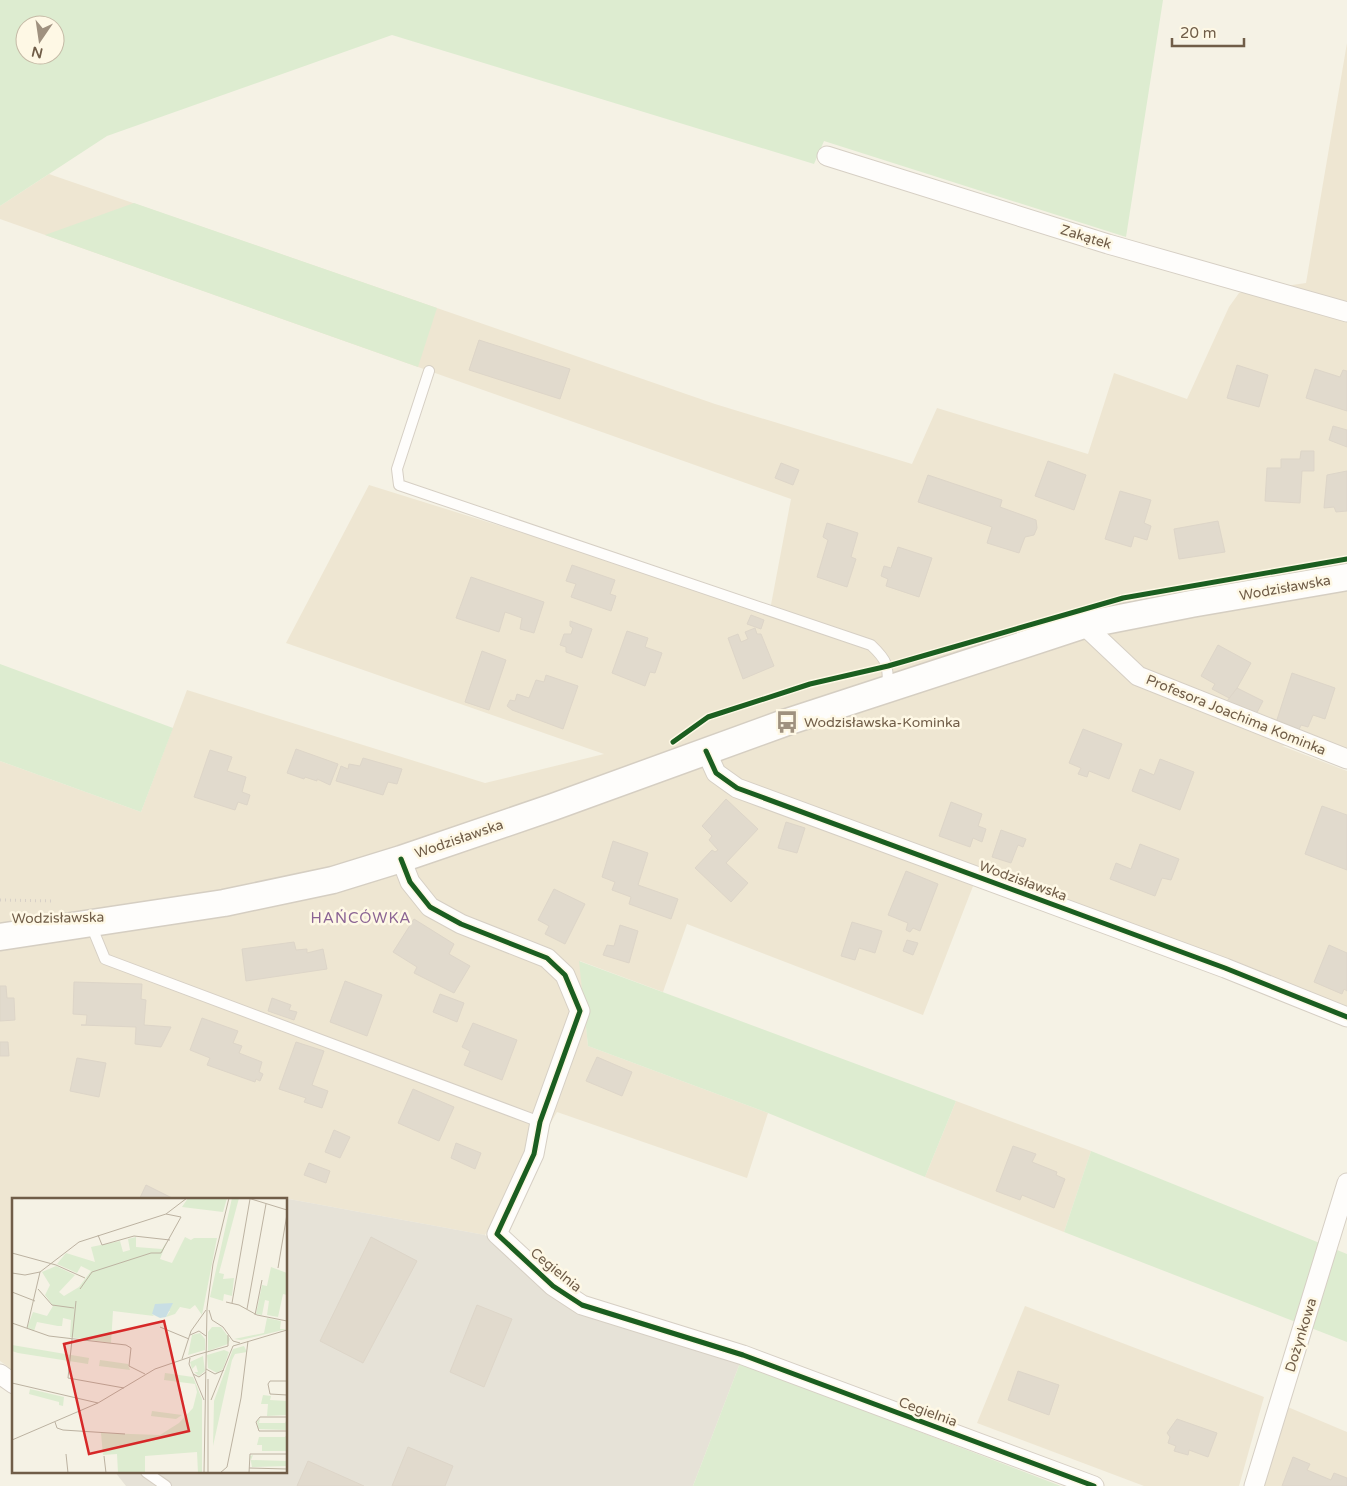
<svg xmlns="http://www.w3.org/2000/svg" width="1347" height="1486" font-family="'Varela Round',sans-serif">
	<style>
		.residential { fill: #eee6d2 }
		.industrial { fill: #e6e2d7 }
		.green { fill: #ddecd0; fill-rule: evenodd }
		.building { fill: #e1dacd; stroke: #ddd5c8 }
		.lines { fill: none; stroke-linecap: round; stroke-linejoin: round }
		.service-casing { stroke: #d6cfc4; stroke-width: 12 }
		.minor-casing { stroke: #d6cfc4; stroke-width: 21 }
		.secondary-casing { stroke: #d5cec2; stroke-width: 29 }
		.path { stroke: #d7d0c8; stroke-width: 3; stroke-dasharray: 1 4; stroke-linecap: butt }
		.service { stroke: #fefdfb; stroke-width: 10 }
		.minor { stroke: #fefdfb; stroke-width: 19 }
		.secondary { stroke: #fefdfb; stroke-width: 26 }
		.cycleway-casing { stroke: #fef8e5; stroke-width: 8 }
		.cycleway { stroke: #1b5e20; stroke-width: 5 }
		.labels { text-anchor: middle; dominant-baseline: central; stroke-width: 5; stroke-linejoin: round; paint-order: stroke }
		.street-label { font-size: 14px; fill: #705d48; stroke: #fef8e5 }
		.poi-label { font-size: 14px; fill: #705d48; stroke: #fef8e5; text-anchor: start }
		.neighbourhood-label { font-size: 15px; letter-spacing: 1px; fill: #8b6494; stroke: #fef8e5 }
		.inset-road { fill: none; stroke: #bcb2a1; stroke-width: 1 }
		.view { fill: #d62828; fill-opacity: 0.15; stroke: #d62828; stroke-width: 2.5 }
		.inset-edge { fill: none; stroke: #705d48; stroke-width: 2.5 }
	</style>
	<rect width="100%" height="100%" fill="#f5f2e5"/>
	<g class="residential">
		<polygon points="1347,43 1347,750 1322,740 1282,746 1347,771 1347,1027 1199,963 975,881 923,1015 687,924 663,992 580,961 588,1046 768,1113 747,1178 557,1112 485,1235 278,1197 277,1200 14,1200 14,1371 0,1361 0,761 141,812 187,690 485,783 604,754 286,643 369,485 770,610 791,499 0,219 0,206 49,174 715,404 912,464 937,408 1088,454 1114,373 1187,399 1229,307 1239,293 1306,283"/>
		<polygon points="956,1101 1091,1151 1064,1232 925,1177"/>
		<polygon points="1025,1306 1264,1397 1239,1486 1144,1486 977,1423"/>
		<polygon points="1283,1405 1347,1432 1347,1486 1264,1486"/>
	</g>
	<polygon class="industrial" points="278,1197 485,1235 558,1299 740,1363 693,1486 126,1486 115,1472 286,1472 286,1200 277,1200"/>
	<g class="green">
		<path d="M0 0H1163L1126 237 824 141 814 164 392 35 107 136 0 206ZM25 25H55V55H25Z"/>
		<polygon points="134,203 437,308 418,367 45,235"/>
		<polygon points="0,664 173,728 141,812 0,761"/>
		<polygon points="579,961 956,1101 925,1177 768,1113 588,1046"/>
		<polygon points="1091,1151 1347,1254 1347,1342 1064,1232"/>
		<polygon points="740,1363 1061,1486 693,1486"/>
	</g>
	<g class="building">
		<polygon points="479,340 570,369 560,399 469,370"/>
		<polygon points="1237,365 1268,375 1259,407 1227,398"/>
		<polygon points="1315,369 1340,377 1343,370 1347,371 1347,411 1306,398"/>
		<polygon points="1333,426 1347,430 1347,447 1329,440"/>
		<polygon points="1301,451 1314,451 1314,471 1302,471 1300,503 1265,501 1267,468 1281,468 1281,459 1300,459"/>
		<polygon points="1048,461 1086,475 1074,510 1035,496"/>
		<polygon points="781,463 799,470 793,485 775,478"/>
		<polygon points="1347,471 1347,511 1336,512 1334,507 1324,508 1327,475"/>
		<polygon points="928,475 1002,500 1000,507 1036,520 1037,528 1034,535 1025,537 1019,553 987,543 992,527 918,502"/>
		<polygon points="1120,491 1151,500 1144,523 1151,526 1147,540 1134,536 1131,547 1105,539"/>
		<polygon points="1218,521 1225,552 1179,559 1174,529"/>
		<polygon points="827,523 858,533 851,557 856,559 847,587 817,577 828,540 823,537"/>
		<polygon points="898,547 932,558 919,597 886,586 888,579 881,576 884,566 891,568"/>
		<polygon points="572,565 615,580 610,594 616,596 611,611 571,597 576,584 566,581"/>
		<polygon points="471,577 544,602 534,633 520,629 522,618 505,612 499,632 456,618"/>
		<polygon points="751,615 764,620 761,629 747,624"/>
		<polygon points="570,621 592,629 582,658 566,652 566,647 560,645 564,634 571,634 573,628 570,626"/>
		<polygon points="755,628 757,634 761,634 774,666 743,679 728,638 738,634 741,642 748,639 745,632"/>
		<polygon points="627,631 648,638 645,647 662,653 655,673 650,672 645,686 612,673"/>
		<polygon points="1218,645 1251,663 1231,699 1212,689 1215,684 1201,676"/>
		<polygon points="482,651 506,660 489,710 465,702"/>
		<polygon points="1292,673 1335,688 1325,719 1313,715 1308,727 1301,725 1297,734 1275,726"/>
		<polygon points="546,675 578,686 563,729 512,710 507,706 510,700 515,701 517,694 529,698 536,680 544,682"/>
		<polygon points="1237,688 1263,701 1253,720 1224,705"/>
		<polygon points="1083,729 1122,744 1109,779 1089,771 1087,777 1078,774 1081,768 1069,763"/>
		<polygon points="296,749 338,764 330,785 317,779 317,781 305,777 304,779 287,773"/>
		<polygon points="210,750 232,757 227,771 246,777 242,792 250,795 247,805 238,802 235,810 194,797"/>
		<polygon points="363,758 402,769 397,784 388,782 383,795 336,781 341,766 348,769 349,764 360,766"/>
		<polygon points="1160,759 1194,772 1180,810 1132,791 1140,769 1154,775"/>
		<polygon points="726,799 758,829 726,863 748,883 731,902 695,868 712,850 715,852 718,850 709,840 712,836 702,826"/>
		<polygon points="951,802 982,814 978,826 986,829 982,842 973,838 970,847 939,836"/>
		<polygon points="1322,806 1347,815 1347,870 1305,854"/>
		<polygon points="786,822 805,828 797,853 778,848"/>
		<polygon points="1001,830 1026,839 1023,847 1018,845 1011,863 992,857"/>
		<polygon points="613,841 648,853 638,885 678,899 671,919 629,904 631,897 612,890 615,882 602,877"/>
		<polygon points="1140,844 1179,859 1171,880 1162,878 1155,896 1110,879 1116,863 1131,869"/>
		<polygon points="906,871 938,884 920,931 913,928 910,932 906,930 908,923 888,915"/>
		<polygon points="554,889 585,904 565,944 545,934 549,926 538,920"/>
		<polygon points="414,919 454,944 449,954 470,966 454,993 414,973 417,967 393,952"/>
		<polygon points="852,922 882,931 875,953 859,948 855,960 841,956"/>
		<polygon points="620,925 638,931 629,963 603,955 607,945 614,946"/>
		<polygon points="907,940 918,943 913,955 903,951"/>
		<polygon points="294,942 296,950 307,949 307,953 323,949 327,969 246,981 242,949"/>
		<polygon points="1329,945 1347,953 1347,991 1344,989 1342,994 1314,982"/>
		<polygon points="345,981 382,995 367,1036 330,1022"/>
		<polygon points="74,982 142,984 141,999 146,1000 144,1025 171,1027 161,1047 135,1044 136,1027 81,1025 86,1025 87,1015 73,1014"/>
		<polygon points="0,986 6,986 7,998 14,998 15,1020 0,1021"/>
		<polygon points="440,994 464,1003 457,1022 433,1012"/>
		<polygon points="272,998 291,1005 289,1010 297,1012 294,1020 268,1011"/>
		<polygon points="202,1018 238,1031 233,1043 242,1046 239,1053 262,1062 259,1072 263,1074 260,1081 256,1079 255,1082 207,1065 210,1058 190,1050"/>
		<polygon points="473,1023 517,1040 502,1080 464,1065 470,1051 462,1047"/>
		<polygon points="0,1042 8,1042 9,1056 0,1056"/>
		<polygon points="296,1042 324,1051 312,1085 328,1091 322,1108 304,1102 306,1098 279,1089"/>
		<polygon points="597,1057 632,1072 622,1096 586,1081"/>
		<polygon points="77,1058 106,1063 99,1097 70,1091"/>
		<polygon points="413,1089 454,1107 439,1141 398,1123"/>
		<polygon points="334,1130 350,1137 340,1158 325,1152"/>
		<polygon points="456,1143 481,1153 475,1169 451,1158"/>
		<polygon points="1013,1146 1036,1154 1032,1162 1057,1172 1056,1175 1065,1179 1054,1208 1022,1195 1020,1200 996,1191"/>
		<polygon points="309,1163 330,1171 326,1183 304,1175"/>
		<polygon points="146,1185 176,1200 139,1200"/>
		<polygon points="371,1237 417,1261 363,1363 320,1341"/>
		<polygon points="477,1305 512,1319 484,1387 450,1372"/>
		<polygon points="1018,1371 1059,1385 1049,1415 1008,1400"/>
		<polygon points="1177,1419 1217,1433 1208,1457 1189,1450 1188,1455 1174,1451 1176,1446 1168,1443 1170,1437 1167,1433"/>
		<polygon points="408,1447 453,1466 445,1486 392,1486"/>
		<polygon points="1293,1457 1310,1464 1307,1470 1331,1480 1334,1473 1347,1478 1347,1486 1282,1486"/>
		<polygon points="308,1461 364,1486 297,1486"/>
	</g>
	<g class="lines">
		<defs>
			<g id="service">
				<path d="M429 371 397 469 399 485 871 645C888 661 888 665 888 688"/>
				<polyline points="91,925 105,959 540,1122"/>
				<polyline points="146,1472 166,1486"/>
			</g>
			<g id="minor">
				<polyline points="827,156 1108,244 1347,312"/>
				<polyline points="1084,625 1138,676 1347,759"/>
				<polyline points="706,751 716,773 737,788 1225,968 1347,1017"/>
				<polyline points="401,859 410,882 430,907 461,924 547,958 565,975 580,1011 540,1122 534,1154 497,1234 553,1286 582,1305 743,1355 1094,1486"/>
				<polyline points="0,1374 14,1384"/>
				<polyline points="1254,1486 1347,1183"/>
			</g>
			<polyline id="secondary" points="0,937 224,903 333,880 401,859 553,807 787,722 1084,625 1191,604 1347,577"/>
		</defs>
		<use href="#service" class="service-casing"/>
		<use href="#minor" class="minor-casing"/>
		<use href="#secondary" class="secondary-casing"/>
		<polyline class="path" points="0,900 55,901"/>
		<use href="#service" class="service"/>
		<use href="#minor" class="minor"/>
		<use href="#secondary" class="secondary"/>
		<defs>
			<g id="cycleway">
				<polyline points="673,742 708,717 810,684 888,666 1123,598 1347,559"/>
				<polyline points="706,751 716,773 737,788 1225,968 1347,1017"/>
				<polyline points="401,859 410,882 430,907 461,924 547,958 565,975 580,1011 540,1122 534,1154 497,1234 553,1286 582,1305 743,1355 1094,1486"/>
			</g>
		</defs>
		<use href="#cycleway" class="cycleway-casing"/>
		<use href="#cycleway" class="cycleway"/>
	</g>
	<defs>
		<symbol id="bus-bare" viewBox="-9 -9 18 18"><path d="M-5-6H5V4H4V6H2V4H-2V6H-4V4H-5ZM-3.5-4V0h7V-4ZM-3.5 1.2v1.5H-2V1.2ZM2 1.2v1.5H3.5V1.2Z" fill="#9f917f" stroke="#fef8e5" stroke-width="2.5" paint-order="stroke"/></symbol>
	</defs>
	<g fill-rule="evenodd">
		<use href="#bus-bare" x="771" y="706" width="32" height="32"/>
	</g>
	<g class="labels">
		<g class="street-label">
			<text transform="translate(1086 237) rotate(17)">Zakątek</text>
			<text transform="translate(1285 588) rotate(-10)">Wodzisławska</text>
			<text transform="translate(1236 715) rotate(22)">Profesora Joachima Kominka</text>
			<text transform="translate(459 839) rotate(-19)">Wodzisławska</text>
			<text transform="translate(1023 881) rotate(20)">Wodzisławska</text>
			<text transform="translate(58 918) rotate(-1)">Wodzisławska</text>
			<text transform="translate(556 1270) rotate(39)">Cegielnia</text>
			<text transform="translate(1301 1335) rotate(-73)">Dożynkowa</text>
			<text transform="translate(928 1412) rotate(20)">Cegielnia</text>
		</g>
		<g class="poi-label">
			<text x="804" y="722">Wodzisławska-Kominka</text>
		</g>
		<g class="neighbourhood-label">
			<text x="361" y="918">HAŃCÓWKA</text>
		</g>
	</g>
	<g transform="translate(12 1198)">
		<rect width="275" height="275" fill="#f5f2e5"/>
		<path d="M176 0H215L211 14 170 9ZM220 0H227L207 75 212 76 211 81 222 80 220 98 212 96 211 103 198 99ZM124 39V49L150 51 155 43 148 61 160 65 173 39 179 42 182 40H205L190 117 183 107 178 111 168 109 163 116 154 119 158 113 140 116 142 118 101 113 99 145 58 139 59 122 51 120 50 128H46L25 124 22 133 15 130 21 114 35 118 41 108 33 97 38 87 30 74 44 68 63 77 47 94 52 98 67 89 79 73 69 68 65 75 45 66 54 55 83 64 79 49 108 43 111 54 118 52 116 41ZM259 69 275 75V97L271 96 266 119 255 117 257 103 253 102 250 117 244 116 250 87 255 88ZM255 120 269 123 268 131H275L229 142 222 141 252 135ZM200 129H209L218 141 216 146 196 153V134ZM188 135 193 141V152L176 157 180 137ZM0 147 77 160 76 166 6 155 0 153ZM232 148 235 154 223 156 220 162 201 248 202 203 221 151ZM212 152 217 154 211 171 205 175 196 170 195 157ZM191 158 193 173 187 178 182 174H186L184 167 180 171 178 164ZM88 162 116 166 118 172 87 168ZM153 175 181 179 190 201V275H186L185 254 133 258V275H106L105 256 91 257 89 235 148 237 167 225 181 210 185 194 183 186 152 182ZM18 191 52 199 51 208 47 207V204L17 196ZM251 197 259 198 258 202 275 203V217L255 218 256 206H249ZM140 213 170 217 164 221 139 218ZM248 221 247 225H273L275 221V232L246 231 245 223ZM275 236 274 253H250V247H245L247 239H273ZM241 257 239 262 275 263V268L240 269 238 258Z" fill="#ddecd0"/>
		<path d="M161 105 154 119 148 120 140 116 143 106Z" fill="#c8dee4"/>
		<path class="inset-road" d="M236 0 275 12M86 37 90 47 122 38 158 42M0 55 44 67 73 80M266 70 275 16M0 75 13 77 28 74 67 44 154 16 175 0M26 91 40 107 62 110M68 91 80 74 139 55H149L169 19 154 16M0 94 23 103M64 103 56 180 112 190M214 104 227 107 245 117 275 123M220 105 238 1M235 111 254 6M197 112 200 122 211 129 221 143 228 145M243 117 250 82M0 125 37 138 114 147 119 150 117 168 133 176M148 129 177 141M15 130 28 74M178 137 187 133 194 138M221 148 275 132M184 157 216 148V137M178 160 177 166 192 202M170 161 179 133 194 112M194 171 203 176 212 172M181 176 187 179 194 174M275 183H258L256 186 258 196 275 197M0 185 86 205M199 202 221 148M275 219H248L244 224 247 233H275M43 224 45 230 51 232 113 236M0 242 86 205 143 171 184 157M54 256 56 275M92 258 94 275M237 270 275 271M192 275 195 110 201 66 217 0M196 275V181M208 275 215 269 229 200 236 143M237 275 238 256H275"/>
		<path class="view" d="M152 123 177 233 77 256 52 146Z"/>
		<rect width="275" height="275" class="inset-edge"/>
	</g>
	<g transform="translate(40 40) rotate(193)"><circle r="24" fill="#fef8e5" stroke="#c5baa6"/>
	<path d="M0-4L9 19L0 12L-9 19Z" fill="#9f917f"/>
	<text y="-8" font-size="14" font-weight="bold" text-anchor="middle" fill="#705d48">N</text>
	</g>
	<path d="M1172 38v8h72v-8" fill="none" stroke="#705d48" stroke-width="2.5"/>
	<text x="1180" y="38" font-size="15" fill="#705d48" stroke="#fef8e5" stroke-width="4" paint-order="stroke">20 m</text>
</svg>
